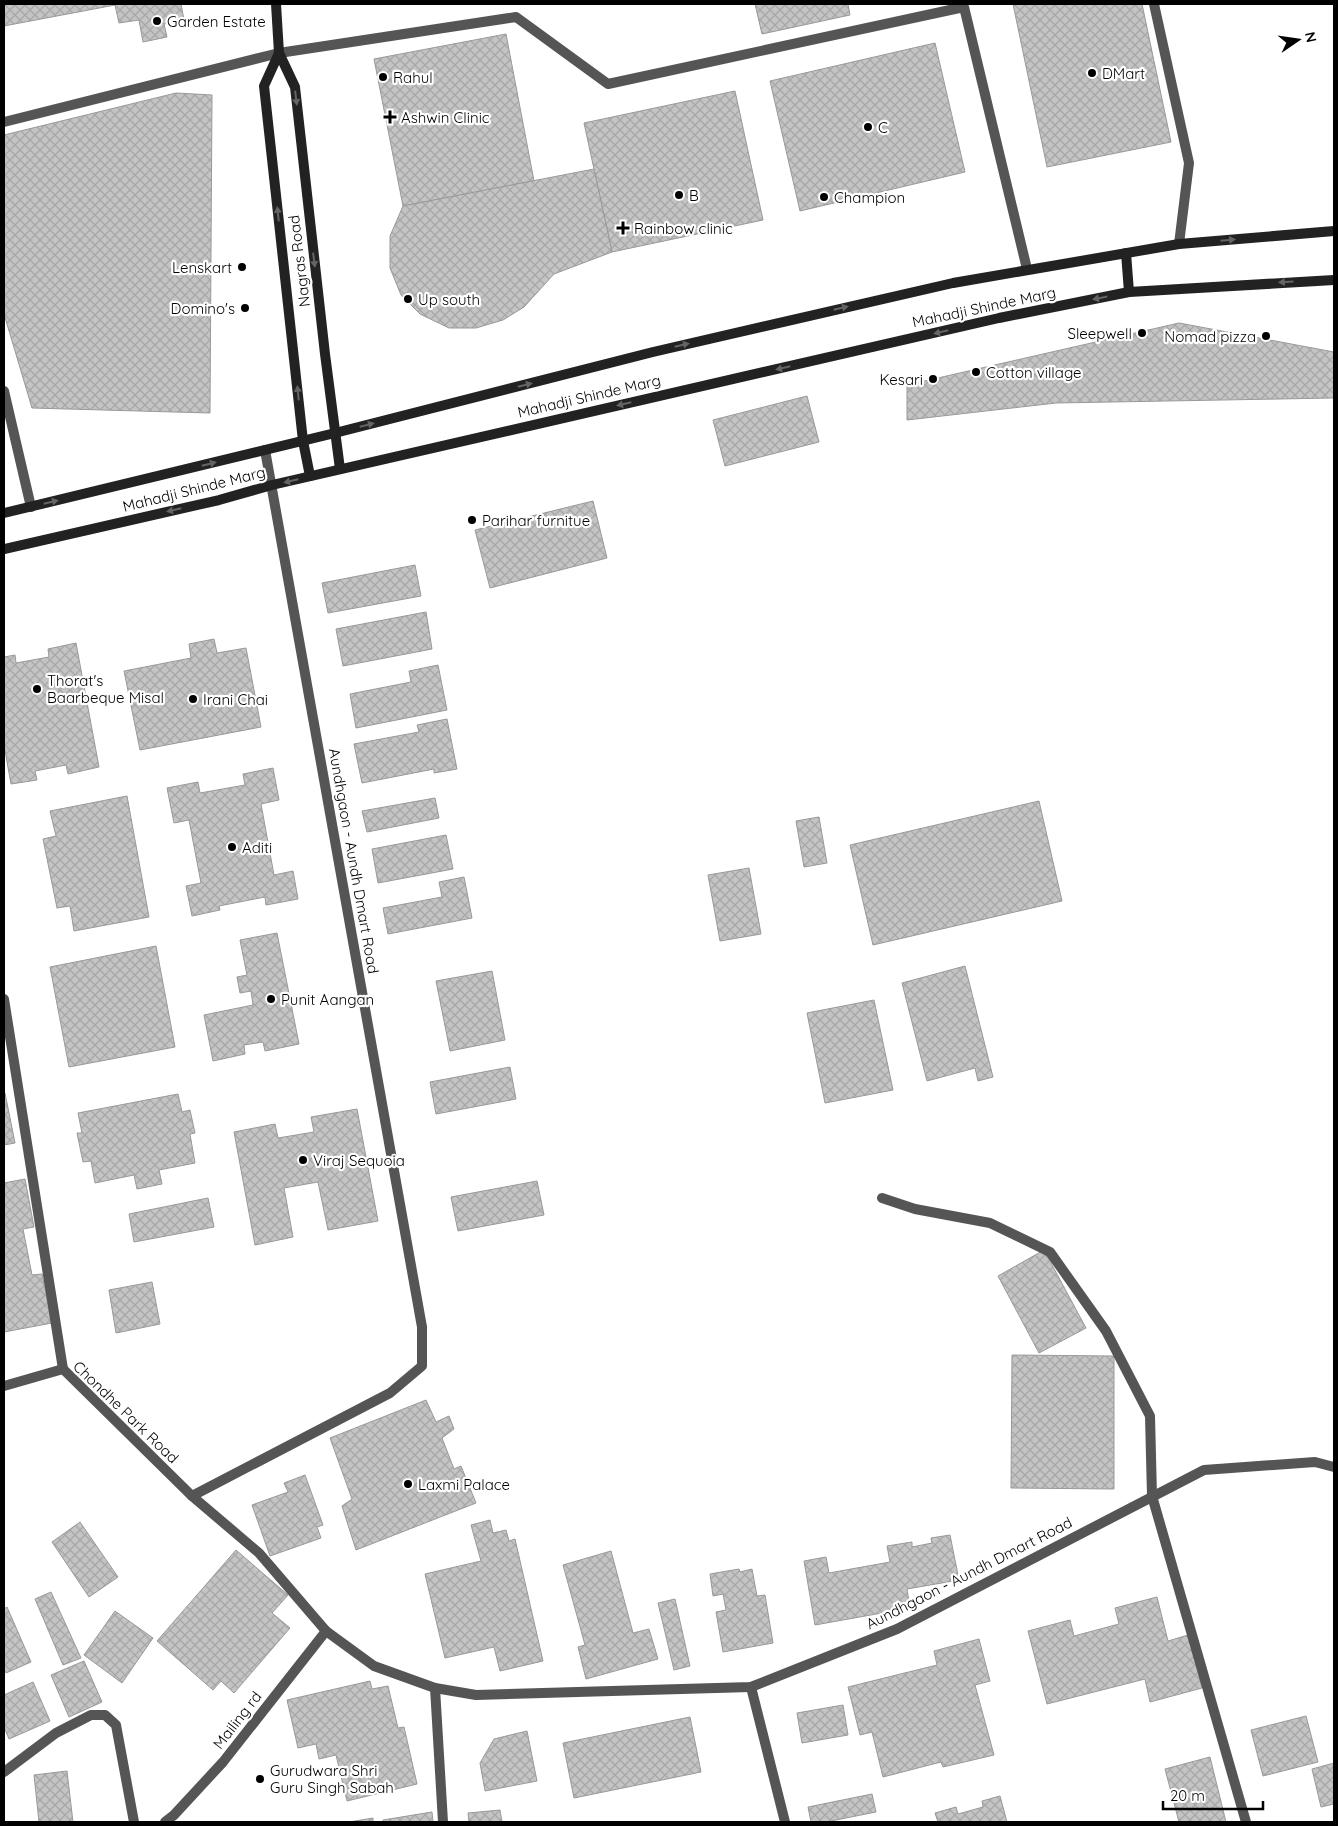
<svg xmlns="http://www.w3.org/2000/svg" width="1338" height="1826" font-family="Quicksand,sans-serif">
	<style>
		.building { fill: url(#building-cross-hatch); stroke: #999 }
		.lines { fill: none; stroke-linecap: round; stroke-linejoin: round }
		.service { stroke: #555; stroke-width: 10 }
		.minor { stroke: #555; stroke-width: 10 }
		.secondary { stroke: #222; stroke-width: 10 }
		.oneway { fill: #646464 }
		.poi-dot { fill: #000; stroke: #fff; stroke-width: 2 }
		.labels { text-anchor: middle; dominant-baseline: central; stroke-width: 4.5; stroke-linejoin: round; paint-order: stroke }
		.poi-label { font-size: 15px; fill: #000; stroke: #fff; text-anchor: start }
		.street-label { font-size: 15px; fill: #000; stroke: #fff }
	</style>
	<defs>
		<pattern id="building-cross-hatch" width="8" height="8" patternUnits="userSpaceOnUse" patternTransform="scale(1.25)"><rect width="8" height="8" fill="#c4c4c4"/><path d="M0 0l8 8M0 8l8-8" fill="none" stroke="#a7a7a7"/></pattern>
	</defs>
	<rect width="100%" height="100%" fill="#fff"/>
	<g class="building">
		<polygon points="4,4 181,4 184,20 164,24 167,37 143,42 139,20 119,23 115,5 4,26"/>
		<polygon points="755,4 848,4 850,15 762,34"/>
		<polygon points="1013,4 1142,4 1171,142 1047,167"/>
		<polygon points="506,34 534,181 403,206 374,59"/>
		<polygon points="935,43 965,172 800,211 770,81"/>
		<polygon points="735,91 763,220 612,252 584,123"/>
		<polygon points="176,93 212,95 210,413 32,408 4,314 4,135"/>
		<polygon points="594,169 612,252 554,274 524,307 503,320 476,328 449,328 420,314 401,295 390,268 390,236 403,206"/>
		<polygon points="1179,323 1334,352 1334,398 1056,403 907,420 907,385"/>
		<polygon points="807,396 819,442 725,466 713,420"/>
		<polygon points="593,501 607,558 490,588 475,530"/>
		<polygon points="415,565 421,596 328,613 322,583"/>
		<polygon points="426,612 432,649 343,666 336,629"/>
		<polygon points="214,639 217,653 246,648 261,727 140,750 124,671 191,658 189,644"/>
		<polygon points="76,643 99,767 68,774 66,765 35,771 37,780 11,784 4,745 4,657 15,655 16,663 49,657 48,649"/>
		<polygon points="438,665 447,710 356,728 350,694 411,682 409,671"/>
		<polygon points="447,719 457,769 434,773 434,769 362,783 354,744 419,732 417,725"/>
		<polygon points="273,768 279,800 261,804 274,875 293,871 298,899 266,905 265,897 219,906 220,910 192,916 186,886 201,883 189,820 174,823 167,788 198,782 200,793 245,785 243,774"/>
		<polygon points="127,796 149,917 74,931 70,906 57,908 43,839 56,836 50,811"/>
		<polygon points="435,798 439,818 367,832 362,811"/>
		<polygon points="1039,801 1062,901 873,945 850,845"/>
		<polygon points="819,817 827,863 804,867 796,821"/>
		<polygon points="446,835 453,869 378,883 372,849"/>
		<polygon points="749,868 761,934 720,941 708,875"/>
		<polygon points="464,877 472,918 388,934 383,908 442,897 439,882"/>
		<polygon points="277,933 299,1044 265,1051 263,1042 244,1045 245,1054 213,1061 204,1015 253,1005 251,991 240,993 237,977 247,975 240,940"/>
		<polygon points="156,946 175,1047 69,1067 50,967"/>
		<polygon points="965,966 993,1077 978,1081 975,1068 927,1081 902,983"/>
		<polygon points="492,971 505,1040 450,1051 436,981"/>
		<polygon points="874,1000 893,1090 825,1103 807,1013"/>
		<polygon points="510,1067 516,1099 436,1114 430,1082"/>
		<polygon points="4,1093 5,1093 15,1143 4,1145"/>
		<polygon points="178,1094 182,1112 190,1110 195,1133 190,1134 195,1163 159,1170 162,1184 137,1189 134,1175 95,1183 91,1161 83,1162 77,1133 82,1133 78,1113"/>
		<polygon points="357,1109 378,1221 328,1230 318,1182 284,1188 293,1237 255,1245 234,1132 275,1124 278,1138 314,1132 311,1117"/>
		<polygon points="25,1179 34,1227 23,1229 32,1275 42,1274 52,1323 4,1332 4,1183"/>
		<polygon points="537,1181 544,1215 458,1231 451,1197"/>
		<polygon points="208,1198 214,1227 134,1242 129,1214"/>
		<polygon points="1044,1250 1086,1328 1039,1353 998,1276"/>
		<polygon points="152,1282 160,1324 116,1333 109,1290"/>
		<polygon points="1012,1355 1114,1356 1114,1489 1011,1488"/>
		<polygon points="426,1400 436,1422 449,1416 454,1429 442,1438 454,1469 461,1466 476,1503 356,1550 342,1506 352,1499 330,1438"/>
		<polygon points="305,1475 323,1525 317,1527 321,1538 270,1556 252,1505 288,1492 284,1483"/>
		<polygon points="490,1520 493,1533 506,1530 509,1541 515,1539 543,1661 500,1671 494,1647 445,1658 425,1574 481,1561 471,1525"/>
		<polygon points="80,1522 118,1577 89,1597 52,1542"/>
		<polygon points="950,1535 959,1580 907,1589 910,1608 815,1625 804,1561 826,1557 829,1573 890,1562 887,1546 912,1542 912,1547 932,1543 931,1538"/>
		<polygon points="236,1550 288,1595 272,1613 290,1628 234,1693 221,1681 213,1690 157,1641"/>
		<polygon points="611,1551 633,1633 649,1629 658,1659 586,1679 578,1647 585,1645 563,1565"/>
		<polygon points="739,1569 740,1572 752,1569 757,1596 765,1595 773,1643 723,1652 716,1612 726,1610 723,1594 713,1596 710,1574"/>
		<polygon points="51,1592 81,1658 63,1665 35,1599"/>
		<polygon points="1157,1597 1168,1641 1188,1635 1202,1688 1150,1702 1145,1679 1047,1704 1028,1631 1070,1620 1074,1636 1119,1624 1115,1608"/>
		<polygon points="675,1599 690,1666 674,1670 658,1603"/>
		<polygon points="7,1607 31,1662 6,1673 4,1669 4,1609"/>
		<polygon points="115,1611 153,1638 122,1683 84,1655"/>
		<polygon points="979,1639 990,1681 975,1685 994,1755 943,1767 941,1762 883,1777 872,1732 860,1735 848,1687 937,1665 934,1651"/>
		<polygon points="84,1661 102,1702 69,1717 51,1675"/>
		<polygon points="370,1681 372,1689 388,1686 398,1728 404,1727 417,1784 347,1801 336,1755 319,1759 316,1744 298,1748 287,1700"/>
		<polygon points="33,1682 50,1721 9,1739 4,1727 4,1695"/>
		<polygon points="843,1705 848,1735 802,1743 797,1713"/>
		<polygon points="1306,1716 1318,1762 1263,1776 1251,1730"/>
		<polygon points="690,1717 701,1772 574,1798 563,1743"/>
		<polygon points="527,1731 537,1781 485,1791 480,1763 494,1739"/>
		<polygon points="1210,1757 1226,1822 1179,1822 1165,1769"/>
		<polygon points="1334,1763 1334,1804 1321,1807 1312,1769"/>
		<polygon points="67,1771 73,1822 39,1822 34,1775"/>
		<polygon points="872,1794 876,1812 826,1822 811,1822 808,1807"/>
		<polygon points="1000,1796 1007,1822 938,1822 935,1813 956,1807 958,1814 983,1807 982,1801"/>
		<polygon points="500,1810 502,1822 469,1822 468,1813"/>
		<polygon points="432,1812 433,1822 383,1822 383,1820"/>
		<polygon points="373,1818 373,1822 349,1822"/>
	</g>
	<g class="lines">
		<g class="service">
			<polyline points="1154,4 1189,163 1179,244"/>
			<polyline points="4,122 279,53 516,17 608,84 964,7 1027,269"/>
			<polyline points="4,391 31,507"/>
			<polyline points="882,1198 915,1209 990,1223 1050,1252 1106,1331 1150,1416 1152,1496"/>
		</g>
		<g class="minor">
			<polyline points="4,999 63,1369"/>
			<polyline points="4,1386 63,1369 192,1496 259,1553 326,1631 374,1666 435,1688 476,1695 751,1687 897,1629 1204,1470 1315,1462 1334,1467"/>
			<polyline points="192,1496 390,1393 422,1366 422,1327 265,450"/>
			<polyline points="1152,1496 1246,1822"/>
			<polyline points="751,1687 785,1822"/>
			<polyline points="435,1688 443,1822"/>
			<polyline points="4,1772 56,1733 91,1715 105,1715 116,1725 134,1822"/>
			<polyline points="165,1822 174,1815 223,1762 326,1631"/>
		</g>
		<g class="secondary">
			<polyline points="276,4 279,53 295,87 325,354 340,469"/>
			<polyline points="279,53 264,86 303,441 310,476"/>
			<polyline points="1126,253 1129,292"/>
			<polyline points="4,513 335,433 653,352 953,283 1179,244 1334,231"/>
			<polyline points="4,549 219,500 272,485 999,318 1129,292 1334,280"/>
		</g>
	</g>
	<defs><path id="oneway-solid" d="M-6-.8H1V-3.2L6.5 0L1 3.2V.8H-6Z" transform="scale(1.25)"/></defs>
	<g class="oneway">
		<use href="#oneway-solid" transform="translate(296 98) rotate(83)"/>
		<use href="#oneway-solid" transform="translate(278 214) rotate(-96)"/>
		<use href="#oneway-solid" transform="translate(1228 240) rotate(-5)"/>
		<use href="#oneway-solid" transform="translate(314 260) rotate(83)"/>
		<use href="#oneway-solid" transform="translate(1286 282) rotate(177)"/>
		<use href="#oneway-solid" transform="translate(1100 298) rotate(169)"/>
		<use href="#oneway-solid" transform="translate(841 308) rotate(-13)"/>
		<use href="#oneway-solid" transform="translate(941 332) rotate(167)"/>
		<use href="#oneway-solid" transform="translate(682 345) rotate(-13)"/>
		<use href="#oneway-solid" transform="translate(783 368) rotate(167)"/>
		<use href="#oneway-solid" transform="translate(525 385) rotate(-14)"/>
		<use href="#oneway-solid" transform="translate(298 393) rotate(-96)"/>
		<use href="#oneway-solid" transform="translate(624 404) rotate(167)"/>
		<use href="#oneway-solid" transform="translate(367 425) rotate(-14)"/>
		<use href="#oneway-solid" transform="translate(209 464) rotate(-14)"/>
		<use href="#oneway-solid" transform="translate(291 481) rotate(167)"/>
		<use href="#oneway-solid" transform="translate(51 502) rotate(-13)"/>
		<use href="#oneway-solid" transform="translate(174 510) rotate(167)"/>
	</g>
	<g class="poi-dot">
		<circle cx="157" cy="21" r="5"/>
		<circle cx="1092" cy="73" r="5"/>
		<circle cx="383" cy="77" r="5"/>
		<path d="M387.5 109.5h5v5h5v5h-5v5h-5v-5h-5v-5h5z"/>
		<circle cx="868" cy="127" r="5"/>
		<circle cx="679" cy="195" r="5"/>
		<circle cx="824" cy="197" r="5"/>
		<path d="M620.5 220.5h5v5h5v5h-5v5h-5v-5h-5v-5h5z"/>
		<circle cx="242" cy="267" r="5"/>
		<circle cx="408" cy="299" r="5"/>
		<circle cx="245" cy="308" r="5"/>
		<circle cx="1142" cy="333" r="5"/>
		<circle cx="1266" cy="336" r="5"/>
		<circle cx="976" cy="372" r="5"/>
		<circle cx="933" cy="379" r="5"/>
		<circle cx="472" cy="520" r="5"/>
		<circle cx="37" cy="689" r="5"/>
		<circle cx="193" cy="699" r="5"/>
		<circle cx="232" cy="847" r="5"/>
		<circle cx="271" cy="999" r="5"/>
		<circle cx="303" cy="1160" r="5"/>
		<circle cx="408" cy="1484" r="5"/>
		<circle cx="260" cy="1779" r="5"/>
	</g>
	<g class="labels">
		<g class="poi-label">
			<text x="167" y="21">Garden Estate</text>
			<text x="1102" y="73">DMart</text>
			<text x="393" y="77">Rahul</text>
			<text x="401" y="117">Ashwin Clinic</text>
			<text x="878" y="127">C</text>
			<text x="689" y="195">B</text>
			<text x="834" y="197">Champion</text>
			<text x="634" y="228">Rainbow clinic</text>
			<text x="232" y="267" text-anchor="end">Lenskart</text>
			<text x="418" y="299">Up south</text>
			<text x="235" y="308" text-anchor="end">Domino's</text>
			<text x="1132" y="333" text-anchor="end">Sleepwell</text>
			<text x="1256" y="336" text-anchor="end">Nomad pizza</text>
			<text x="986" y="372">Cotton village</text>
			<text x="923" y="379" text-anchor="end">Kesari</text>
			<text x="482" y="520">Parihar furnitue</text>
			<text x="47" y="680">Thorat's<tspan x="47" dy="17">Baarbeque Misal</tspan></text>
			<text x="203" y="699">Irani Chai</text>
			<text x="242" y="847">Aditi</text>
			<text x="281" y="999">Punit Aangan</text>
			<text x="313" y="1160">Viraj Sequoia</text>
			<text x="418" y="1484">Laxmi Palace</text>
			<text x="270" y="1770">Gurudwara Shri<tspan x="270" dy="17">Guru Singh Sabah</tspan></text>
		</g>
		<g class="street-label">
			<text transform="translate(299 261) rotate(-97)">Nagras Road</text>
			<text transform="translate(984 307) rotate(-12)">Mahadji Shinde Marg</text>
			<text transform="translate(589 396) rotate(-13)">Mahadji Shinde Marg</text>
			<text transform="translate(194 489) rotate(-14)">Mahadji Shinde Marg</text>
			<text transform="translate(354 861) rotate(80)">Aundhgaon - Aundh Dmart Road</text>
			<text transform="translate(126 1412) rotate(44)">Chondhe Park Road</text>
			<text transform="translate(969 1573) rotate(-27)">Aundhgaon - Aundh Dmart Road</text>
			<text transform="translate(237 1720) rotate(-52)">Mailing rd</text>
		</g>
	</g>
	<rect width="1338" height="1826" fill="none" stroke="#000000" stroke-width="10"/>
	<g transform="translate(1298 40) rotate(77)" stroke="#ffffff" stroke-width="4" paint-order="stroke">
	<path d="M0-4L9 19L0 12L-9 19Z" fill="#000000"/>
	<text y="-8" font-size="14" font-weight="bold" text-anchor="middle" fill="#000000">N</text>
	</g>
	<path d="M1163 1801v8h100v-8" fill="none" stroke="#000000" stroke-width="2.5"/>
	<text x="1170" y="1801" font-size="15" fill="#000000" stroke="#ffffff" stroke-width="4" paint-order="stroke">20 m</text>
</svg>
